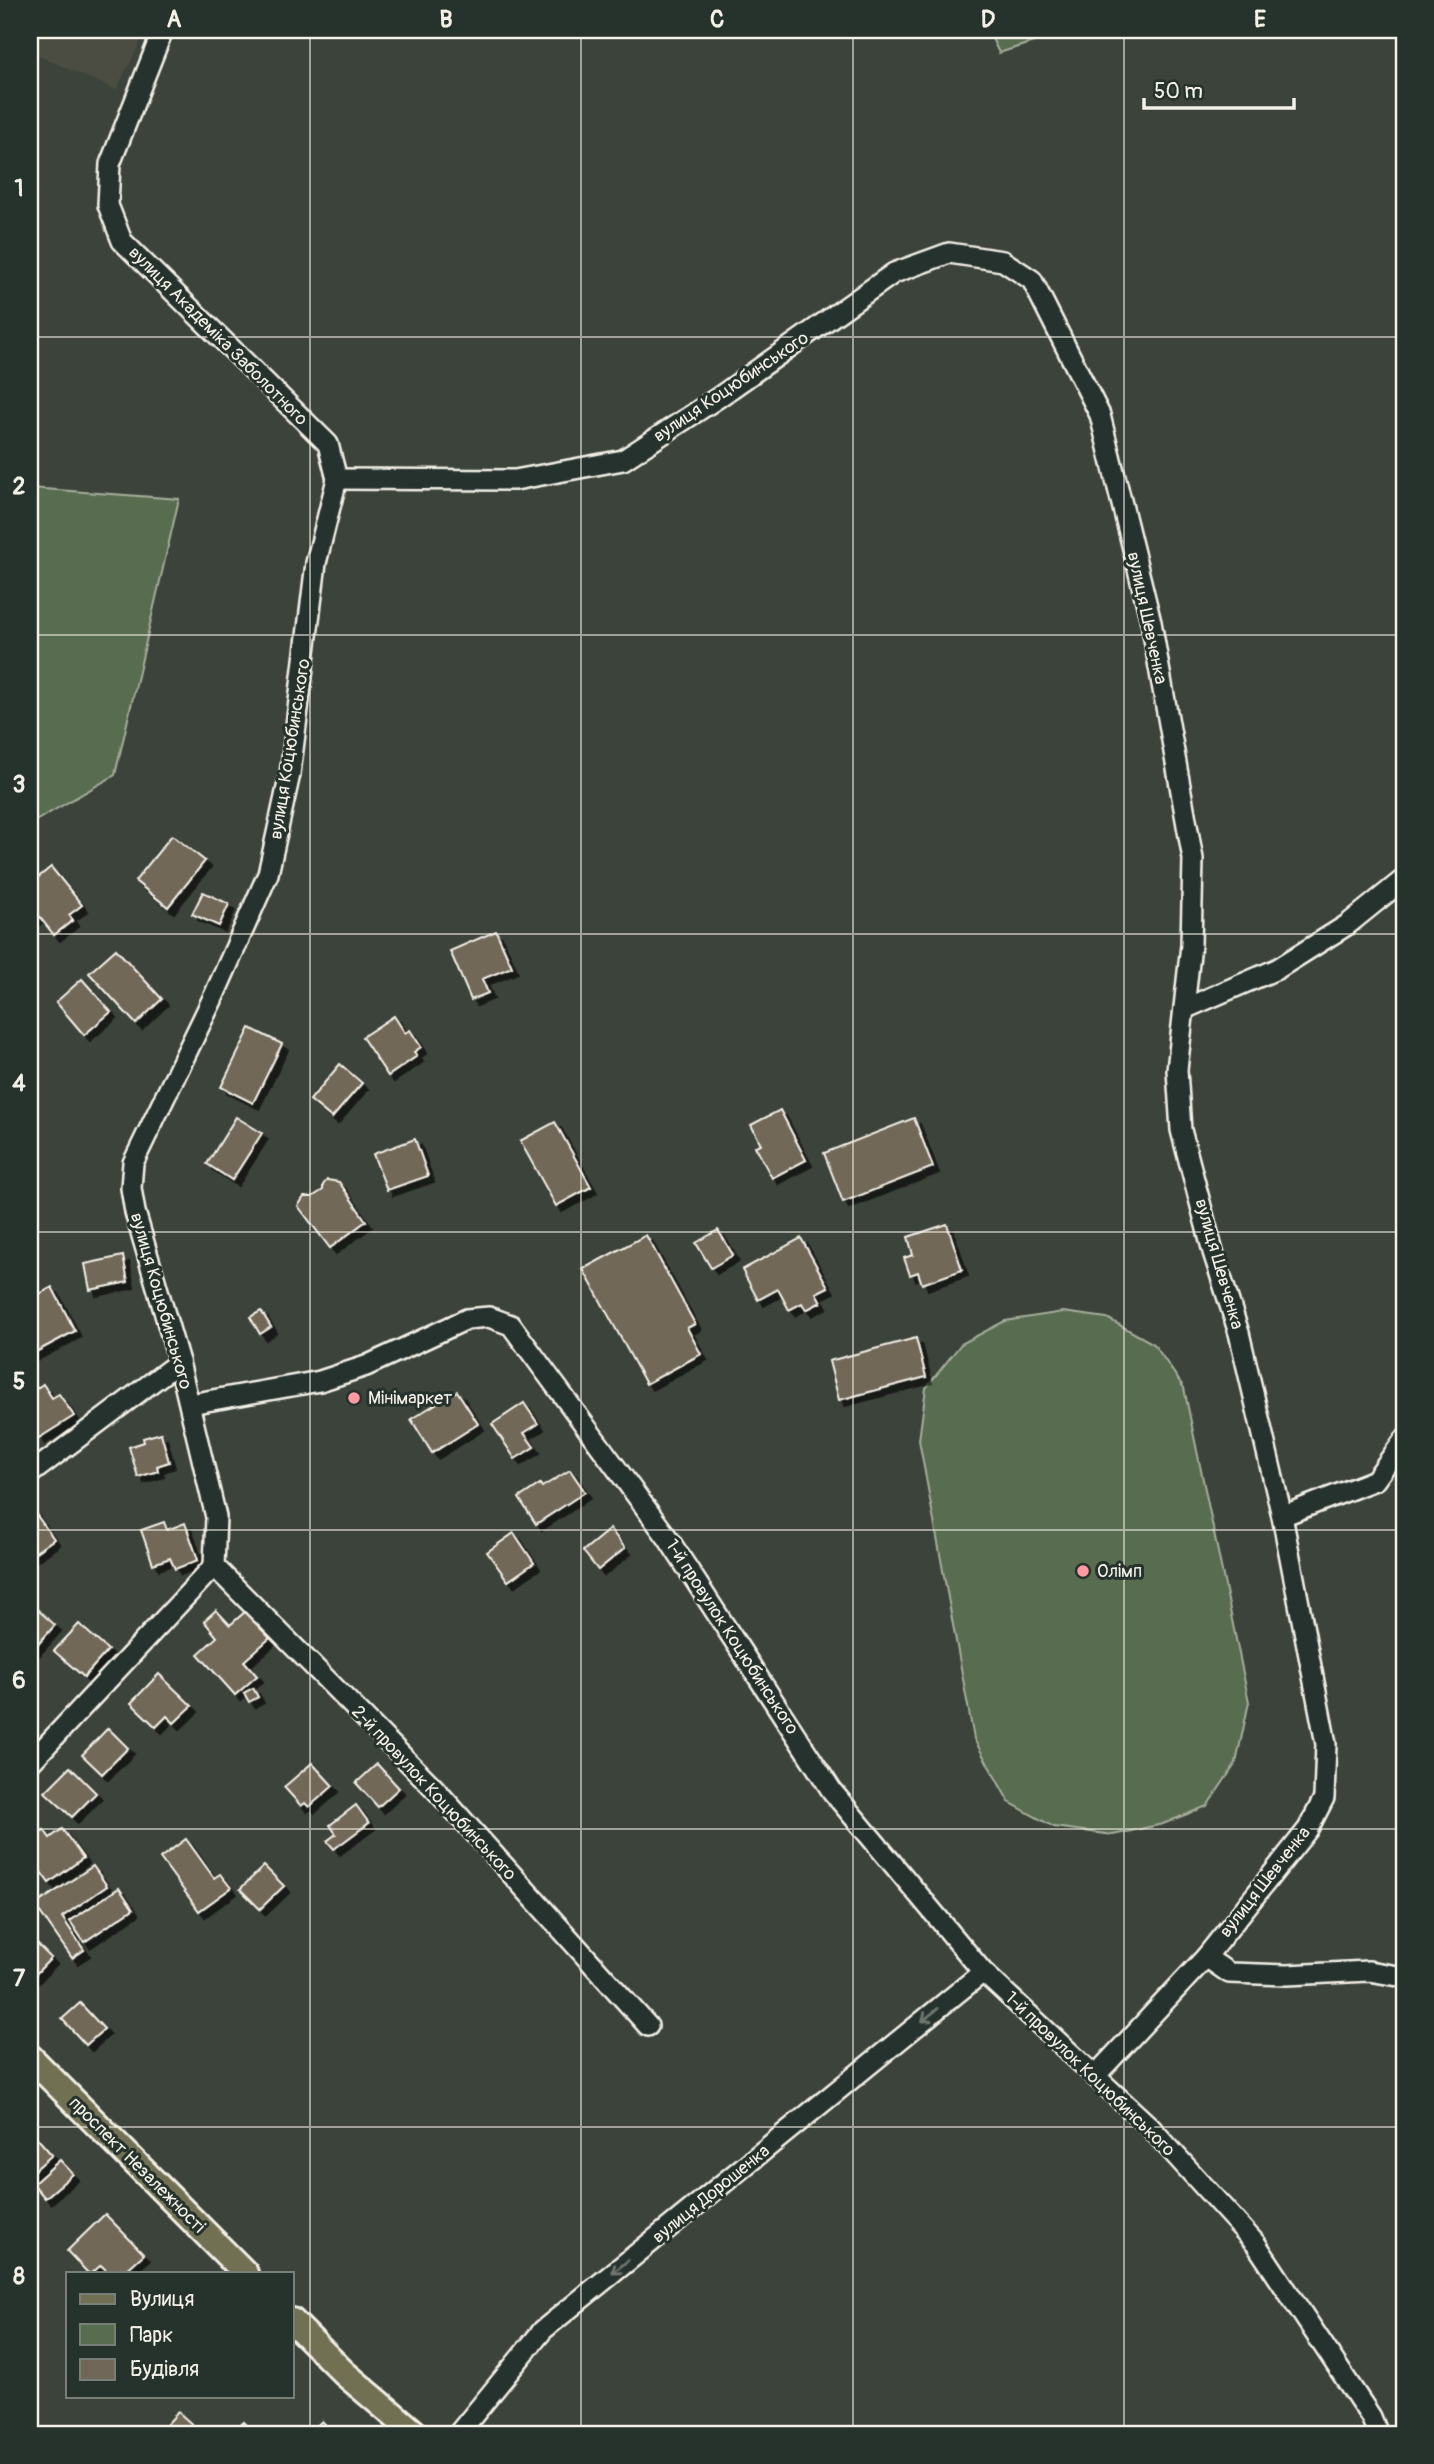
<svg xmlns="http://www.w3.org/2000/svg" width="1434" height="2464" font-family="Pangolin,sans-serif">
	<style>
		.built { fill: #4c4e43 }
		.green { fill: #586c50; stroke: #a6ae9c; stroke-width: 2 }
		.building { fill: #716759; stroke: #f4f1e8; stroke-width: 2; filter: url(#shadow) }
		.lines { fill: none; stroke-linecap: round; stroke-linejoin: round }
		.minor-casing { stroke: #f4f1e8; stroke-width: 24 }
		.major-casing { stroke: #f4f1e8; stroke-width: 30 }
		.minor { stroke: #26332d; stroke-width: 19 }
		.major { stroke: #716f52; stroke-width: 24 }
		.oneway { stroke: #6e766e }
		.grid { fill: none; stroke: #f4f1e8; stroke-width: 2; stroke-opacity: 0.55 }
		.poi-dot { fill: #ff9aa2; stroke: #26332d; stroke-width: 2.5 }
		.labels { text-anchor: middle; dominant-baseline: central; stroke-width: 6; stroke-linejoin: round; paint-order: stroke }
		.street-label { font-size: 18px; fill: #f4f1e8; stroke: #26332d }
		.poi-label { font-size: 18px; fill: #f4f1e8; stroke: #26332d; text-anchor: start }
		.neatline { fill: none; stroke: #f4f1e8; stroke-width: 2.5 }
		.grid-label { font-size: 23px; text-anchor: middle; font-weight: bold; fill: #f4f1e8 }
	</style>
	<defs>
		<filter id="shadow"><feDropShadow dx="6" dy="6" stdDeviation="0" flood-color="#0009"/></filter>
	</defs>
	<rect width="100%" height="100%" fill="#3c433a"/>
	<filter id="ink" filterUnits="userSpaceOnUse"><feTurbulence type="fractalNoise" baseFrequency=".0143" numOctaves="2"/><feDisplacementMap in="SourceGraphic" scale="14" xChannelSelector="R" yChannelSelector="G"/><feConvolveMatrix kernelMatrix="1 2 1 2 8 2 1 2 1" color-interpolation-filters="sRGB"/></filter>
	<g filter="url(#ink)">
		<polygon class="built" points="30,30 145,30 145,33 116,90 30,52"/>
		<g class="green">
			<polygon points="988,30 1071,30 999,53"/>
			<polygon points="30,488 179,499 115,775 30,824"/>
			<polygon points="1063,1312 1107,1318 1154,1344 1184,1388 1249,1702 1236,1763 1207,1806 1163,1824 1113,1835 1054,1827 1009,1802 974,1739 919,1440 926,1388 961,1344 1005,1321"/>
		</g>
		<g class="building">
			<polygon points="172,835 205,861 168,907 135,881"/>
			<polygon points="51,867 82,905 69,915 73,920 54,935 38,915 30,922 30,884"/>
			<polygon points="203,892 229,904 219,926 192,914"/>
			<polygon points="496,931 512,967 482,979 488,993 471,1000 450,951"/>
			<polygon points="116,949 162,999 136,1024 89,973"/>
			<polygon points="82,979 111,1012 84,1035 56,1002"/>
			<polygon points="394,1016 405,1033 410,1030 421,1047 414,1052 417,1056 388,1076 362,1037"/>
			<polygon points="250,1028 282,1044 253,1103 221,1087"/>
			<polygon points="340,1064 362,1083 332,1118 310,1100"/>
			<polygon points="780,1110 806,1160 772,1178 755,1146 761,1144 751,1125"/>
			<polygon points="236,1117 262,1133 232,1180 207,1164"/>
			<polygon points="914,1118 933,1167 843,1202 824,1153"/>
			<polygon points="555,1122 591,1187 556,1206 520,1141"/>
			<polygon points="415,1139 428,1176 387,1190 373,1154"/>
			<polygon points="327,1180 339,1182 366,1221 330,1248 298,1206 304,1197 312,1197 323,1190 323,1185"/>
			<polygon points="947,1224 962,1270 922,1284 918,1272 910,1275 904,1258 913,1255 908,1237"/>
			<polygon points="718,1230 733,1255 711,1268 696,1243"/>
			<polygon points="646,1235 695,1324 687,1328 701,1354 646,1384 583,1269"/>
			<polygon points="801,1238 828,1287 816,1293 821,1302 806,1310 802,1303 789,1310 778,1289 758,1300 742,1270"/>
			<polygon points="123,1256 128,1282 90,1290 85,1264"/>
			<polygon points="52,1287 75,1331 30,1355 30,1299"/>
			<polygon points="261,1311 271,1327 260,1334 250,1317"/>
			<polygon points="916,1338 926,1377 839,1400 829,1361"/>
			<polygon points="43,1384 52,1398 59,1394 74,1416 39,1438 30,1425 30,1393"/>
			<polygon points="457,1391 478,1424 432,1453 411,1419"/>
			<polygon points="524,1403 538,1424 524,1433 534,1447 515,1459 492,1424"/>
			<polygon points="161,1433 169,1462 157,1466 158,1471 138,1477 129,1447 144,1442 143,1438"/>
			<polygon points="570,1470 585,1492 536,1524 519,1498 540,1484 542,1487"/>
			<polygon points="32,1509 54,1539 30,1556 30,1510"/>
			<polygon points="164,1522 167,1530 185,1523 198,1560 175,1569 170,1558 153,1564 141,1530"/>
			<polygon points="610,1529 625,1548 598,1570 583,1551"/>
			<polygon points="514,1533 534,1563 508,1581 487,1552"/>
			<polygon points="30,1603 55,1625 33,1650 30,1647"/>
			<polygon points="216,1610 230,1625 246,1611 270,1638 244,1661 257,1676 235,1695 198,1654 217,1637 204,1621"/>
			<polygon points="79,1624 108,1650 84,1677 54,1651"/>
			<polygon points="159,1674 192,1706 174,1723 167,1716 156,1727 131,1703"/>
			<polygon points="253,1688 258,1697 249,1702 244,1693"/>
			<polygon points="108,1728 128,1748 102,1774 82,1755"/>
			<polygon points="312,1763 333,1786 309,1807 305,1803 301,1806 284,1787"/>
			<polygon points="377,1764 399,1788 378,1807 356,1783"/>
			<polygon points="70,1767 96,1793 72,1817 45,1792"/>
			<polygon points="356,1805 369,1823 334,1849 327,1841 336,1834 330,1825"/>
			<polygon points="62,1829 83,1858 49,1883 30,1857 30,1840 44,1830 50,1838"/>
			<polygon points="186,1839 214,1878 220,1874 231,1888 199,1911 160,1858"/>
			<polygon points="93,1866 107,1886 62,1917 84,1950 72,1958 35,1905"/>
			<polygon points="264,1866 284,1886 260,1909 240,1889"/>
			<polygon points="119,1888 133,1909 84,1942 70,1921"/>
			<polygon points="30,1937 51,1958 31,1979 30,1977"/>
			<polygon points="80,2003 104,2029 86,2045 62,2019"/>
			<polygon points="30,2130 52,2155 30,2174"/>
			<polygon points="60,2160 73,2174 45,2198 33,2184"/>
			<polygon points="105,2214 144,2254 123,2273 109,2273 101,2265 92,2273 88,2273 67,2251"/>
			<polygon points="178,2412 194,2426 187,2434 158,2434"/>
			<polygon points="322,2421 334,2434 308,2434"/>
			<polygon points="244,2422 255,2434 230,2434"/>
		</g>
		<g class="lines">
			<defs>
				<g id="minor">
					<polyline points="337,479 515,480 623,460 719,397 894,273 949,253 1003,261 1032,280 1100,415 1151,622 1193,859 1191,945 1177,1070 1181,1130 1213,1252 1239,1333 1282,1516 1326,1744 1324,1798 1308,1829 1206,1957 1095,2076"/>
					<polyline points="1184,1009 1277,969 1347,925 1404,879"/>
					<polyline points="190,1404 320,1381 366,1366 467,1319 489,1317 511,1325 667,1537 832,1791 983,1972 1150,2127 1256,2244 1371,2417 1378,2434"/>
					<polyline points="30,1474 179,1362"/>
					<polyline points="1282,1516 1375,1480 1404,1440"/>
					<polyline points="214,1566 435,1789 648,2026"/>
					<polyline points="30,1763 214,1566 216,1517 179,1362 135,1212 131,1188 133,1163 213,998 268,874 290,774 316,563 337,479 328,444 122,241 108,205 110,164 163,30"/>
					<polyline points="1206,1957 1229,1973 1287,1975 1369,1971 1398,1976 1404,1974"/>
					<polyline points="458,2434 543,2330 983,1972"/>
				</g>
				<g id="major">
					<polyline points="30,2057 245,2273"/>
					<polyline points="292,2321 344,2373 416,2434"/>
				</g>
			</defs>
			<use href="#minor" class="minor-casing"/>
			<use href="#major" class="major-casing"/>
			<use href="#minor" class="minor"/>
			<use href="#major" class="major"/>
		</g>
		<defs><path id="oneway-shaft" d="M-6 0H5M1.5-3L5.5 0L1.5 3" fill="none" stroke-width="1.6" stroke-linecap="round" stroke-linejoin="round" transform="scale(1.75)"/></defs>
		<g class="oneway">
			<use href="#oneway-shaft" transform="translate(930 2015) rotate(141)"/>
			<use href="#oneway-shaft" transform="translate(620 2267) rotate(141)"/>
		</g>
	</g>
	<path class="grid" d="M310 30V2434M581 30V2434M853 30V2434M1124 30V2434M30 337H1404M30 635H1404M30 934H1404M30 1232H1404M30 1530H1404M30 1829H1404M30 2127H1404"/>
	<g class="poi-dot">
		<circle cx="354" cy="1398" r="7"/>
		<circle cx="1083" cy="1571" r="7"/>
	</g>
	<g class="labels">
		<g class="street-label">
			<text transform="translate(218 336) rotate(45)">вулиця Академіка Заболотного</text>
			<text transform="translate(731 387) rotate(-34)">вулиця Коцюбинського</text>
			<text transform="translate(1147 618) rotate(78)">вулиця Шевченка</text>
			<text transform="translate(290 749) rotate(-81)">вулиця Коцюбинського</text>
			<text transform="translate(1219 1264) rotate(74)">вулиця Шевченка</text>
			<text transform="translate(161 1301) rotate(74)">вулиця Коцюбинського</text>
			<text transform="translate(732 1637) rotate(57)">1-й провулок Коцюбинського</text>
			<text transform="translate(434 1793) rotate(47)">2-й провулок Коцюбинського</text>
			<text transform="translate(1265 1882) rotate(-52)">вулиця Шевченка</text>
			<text transform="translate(1090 2074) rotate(44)">1-й провулок Коцюбинського</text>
			<text transform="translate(137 2165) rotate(45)">проспект Незалежності</text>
			<text transform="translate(711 2194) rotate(-39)">вулиця Дорошенка</text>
		</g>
		<g class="poi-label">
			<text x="368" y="1398">Мінімаркет</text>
			<text x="1097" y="1571">Олімп</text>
		</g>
	</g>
	<rect width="1434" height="2464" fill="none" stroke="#26332d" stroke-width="77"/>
	<rect x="66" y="2272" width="228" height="126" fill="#26332d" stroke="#787f78" stroke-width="2"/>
	<rect x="80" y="2294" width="35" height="10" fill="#716f52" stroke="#787f78" stroke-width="2"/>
	<text x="130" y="2306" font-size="21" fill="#f4f1e8">Вулиця</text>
	<rect x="80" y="2324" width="35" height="21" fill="#586c50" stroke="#787f78" stroke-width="2"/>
	<text x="130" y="2342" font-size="21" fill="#f4f1e8">Парк</text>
	<rect x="80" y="2359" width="35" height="21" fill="#716759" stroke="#787f78" stroke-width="2"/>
	<text x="130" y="2376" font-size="21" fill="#f4f1e8">Будівля</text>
	<path d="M1144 98v10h150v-10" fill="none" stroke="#f4f1e8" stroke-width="3.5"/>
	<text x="1154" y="98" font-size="21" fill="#f4f1e8" stroke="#26332d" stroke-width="5" paint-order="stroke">50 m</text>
	<rect x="38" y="38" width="1358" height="2388" class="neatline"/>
	<g class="grid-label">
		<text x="174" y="27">A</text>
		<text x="446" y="27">B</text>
		<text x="717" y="27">C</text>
		<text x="988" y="27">D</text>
		<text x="1260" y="27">E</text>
		<text x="19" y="196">1</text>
		<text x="19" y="494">2</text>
		<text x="19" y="792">3</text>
		<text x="19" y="1091">4</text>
		<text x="19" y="1389">5</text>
		<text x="19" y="1688">6</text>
		<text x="19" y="1986">7</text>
		<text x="19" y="2284">8</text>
	</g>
</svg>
